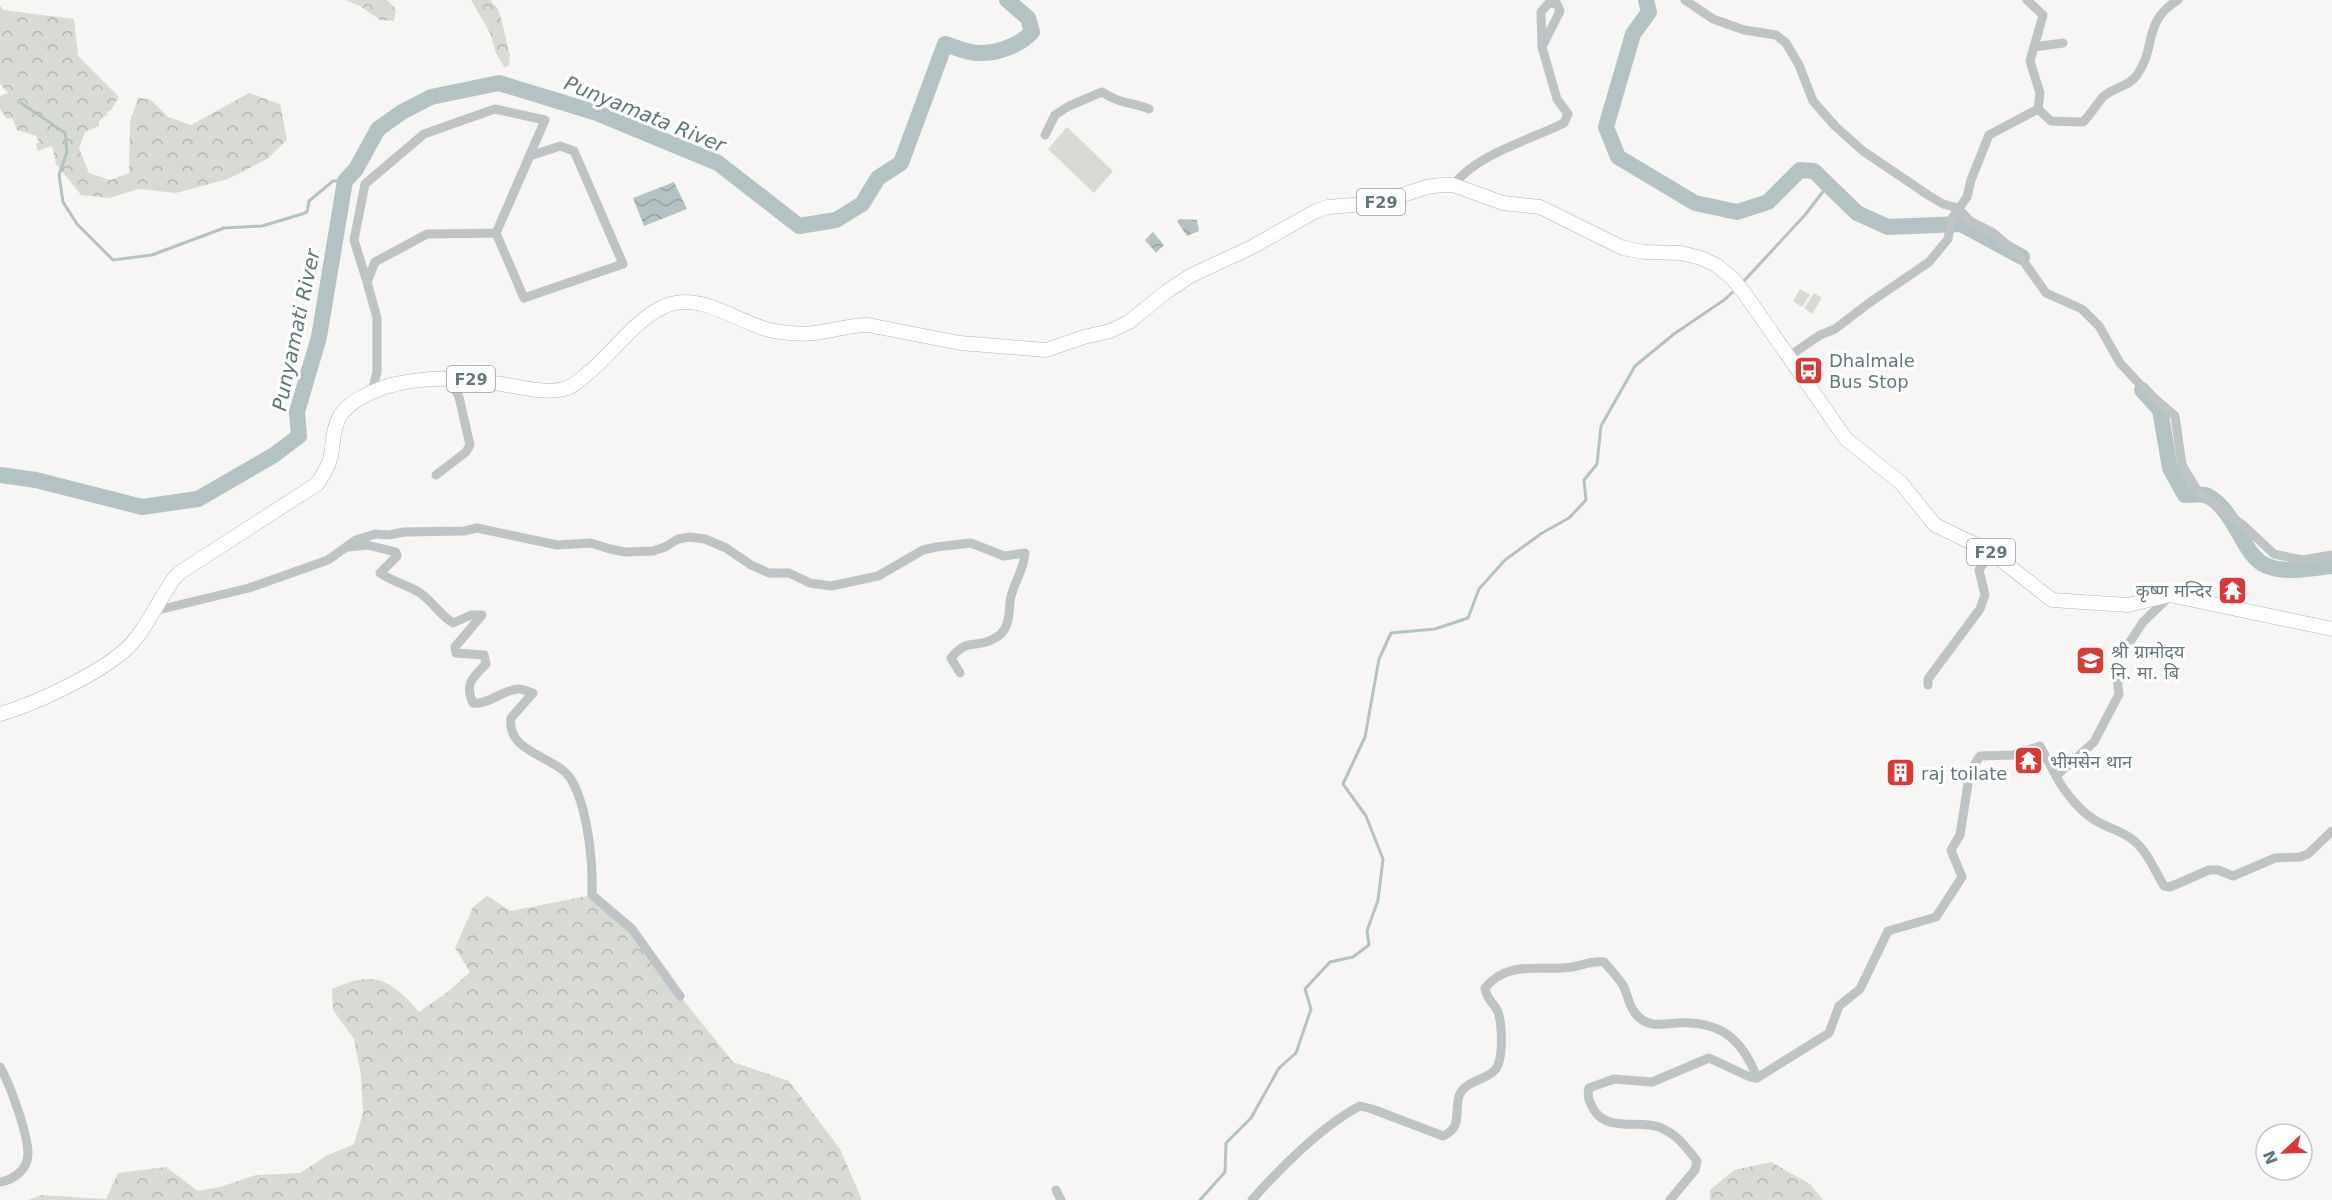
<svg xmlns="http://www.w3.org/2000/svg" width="2332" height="1200" font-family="'DejaVu Sans','Noto Sans Devanagari',sans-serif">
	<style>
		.grass { fill: #d8dbd3 }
		.forest { fill: url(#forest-crowns) }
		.water { fill: url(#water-waves) }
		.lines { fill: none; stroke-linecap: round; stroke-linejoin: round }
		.stream { stroke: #b3c3c3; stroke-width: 3 }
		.river { stroke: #b3c3c3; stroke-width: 16 }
		.primary-casing { stroke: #afb6b8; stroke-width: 15 }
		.street { stroke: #bec3c5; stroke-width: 9 }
		.primary { stroke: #fff; stroke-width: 14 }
		.labels { text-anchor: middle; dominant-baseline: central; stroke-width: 6; stroke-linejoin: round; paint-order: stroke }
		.shield { fill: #fff; stroke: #92a0a4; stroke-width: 1.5 }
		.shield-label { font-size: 16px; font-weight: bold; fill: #64777d }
		.poi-label { font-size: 18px; fill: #64777d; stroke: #fff; text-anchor: start }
		.water-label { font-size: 20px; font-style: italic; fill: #5f7678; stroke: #fff }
	</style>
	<defs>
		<pattern id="forest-crowns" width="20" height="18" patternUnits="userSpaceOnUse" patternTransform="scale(1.5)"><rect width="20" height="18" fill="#d8dbd3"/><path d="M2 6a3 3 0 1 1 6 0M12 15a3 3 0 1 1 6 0" fill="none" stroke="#b3b6b0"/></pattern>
		<pattern id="water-waves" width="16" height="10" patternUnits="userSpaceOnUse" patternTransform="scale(1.5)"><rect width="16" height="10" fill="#b3c3c3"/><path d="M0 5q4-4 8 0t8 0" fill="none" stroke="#95a3a4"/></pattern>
	</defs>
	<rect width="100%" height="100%" fill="#f7f6f4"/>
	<g class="grass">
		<polygon points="1067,127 1113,171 1094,193 1048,149"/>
		<polygon points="1800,289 1810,295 1802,307 1793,301"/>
		<polygon points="1814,293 1822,298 1812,314 1804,308"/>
	</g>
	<g class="forest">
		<polygon points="345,0 387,0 396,9 394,21 380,20 360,6"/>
		<polygon points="471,0 490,0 498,9 501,18 510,56 509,65 505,68 496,53 490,33"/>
		<polygon points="0,5 3,10 74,19 78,56 119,97 111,110 107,112 108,114 99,121 99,126 85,132 79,148 89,173 110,180 129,173 130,122 138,98 150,99 168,117 191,125 249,93 280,104 287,140 267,159 228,179 176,193 139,189 109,198 81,195 56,164 52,146 38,151 36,144 39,142 36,136 17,130 12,118 7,119 0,109 0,96 8,93 0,84"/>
		<path d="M592 895 632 929 680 996 733 1062 789 1081 840 1149 862 1200H28L41 1195 106 1199 118 1173 166 1167 198 1191 220 1187 256 1175 300 1173 326 1156 354 1144 363 1113 361 1075 354 1039 333 1010 332 989C373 970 390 978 419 1012L449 991 470 972 455 948 473 907 487 896 511 911Z"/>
		<polygon points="1771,1162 1810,1184 1823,1200 1710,1200 1710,1190 1734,1170"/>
	</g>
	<g class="water">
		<polygon points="674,182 687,209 644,226 633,198"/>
		<polygon points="1180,219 1197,220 1199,231 1187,236 1177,221"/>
		<polygon points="1153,232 1164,245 1156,253 1145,240"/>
	</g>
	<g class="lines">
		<g class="stream">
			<polyline points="21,103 65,133 67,152 59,175 63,202 77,224 113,260 152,255 224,228 262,226 302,214 307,212 309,201 333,181 345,181"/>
			<polyline points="1742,283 1805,215 1828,185"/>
			<polyline points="1200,1200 1225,1172 1226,1143 1251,1118 1279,1068 1296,1053 1311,1009 1305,989 1330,962 1353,957 1369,945 1367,931 1378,900 1383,859 1366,816 1343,784 1365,737 1379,659 1391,633 1435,629 1468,618 1479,589 1505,560 1542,533 1569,518 1586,500 1584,480 1597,464 1601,426 1635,366 1674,334 1724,300 1735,290"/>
		</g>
		<g class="river">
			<polyline points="1646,0 1649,12 1633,34 1606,127 1618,157 1695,203 1737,212 1768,202 1800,170 1814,171 1857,213 1888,227 1961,224 2022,257"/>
			<path d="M2142 390 2160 410 2170 468 2185 495C2191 495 2202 493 2208 496 2236 511 2243 557 2267 566 2287 574 2312 568 2332 566"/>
			<path d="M0 475 36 480 142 507 198 499 274 455 299 436 297 412 319 337 345 181 356 169 378 129 402 112 431 97 499 83 597 113 718 163 799 226 836 220 862 204 878 178 901 163 945 44C955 47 967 53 978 53 997 54 1020 45 1032 32L1028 18 1007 0"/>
		</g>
		<defs>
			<path id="primary" d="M0 714C35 704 109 670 133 642 149 623 159 600 173 580L179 573 317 484C323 475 329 466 331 456 333 443 333 428 340 416 350 401 368 393 385 387 424 375 461 378 501 384 521 387 545 394 564 389 573 387 580 380 587 374 612 354 632 323 661 308 699 288 738 324 774 331 787 333 801 335 814 333 833 331 849 325 868 325L960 343 1046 350 1084 337 1110 331 1129 322 1166 292 1190 276 1252 247 1316 211 1328 207 1378 203 1427 187 1441 185H1453L1503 203 1540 207 1623 248 1644 252 1681 253 1701 258 1716 265 1732 278 1745 294 1846 439 1901 483 1935 525 1991 552 2052 600 2128 605 2170 595 2332 629"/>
		</defs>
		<use href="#primary" class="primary-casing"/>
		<g class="street">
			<polyline points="1685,0 1713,19 1744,30 1776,35 1786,43 1799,65 1813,101 1835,126 1863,151 1928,195 1943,204 1958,208 1970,221 1992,232 2019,255 2046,293 2082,309 2099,326 2120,363 2147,392 2175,416 2182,465 2199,493 2244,526 2274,554 2302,560 2332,555"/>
			<polyline points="2034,47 2063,43"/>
			<path d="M2038 109 2051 121 2083 122C2091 114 2096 105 2103 97 2113 87 2129 87 2137 75 2157 47 2142 22 2178 0"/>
			<path d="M1045 135 1055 115 1069 106 1102 92C1120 104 1131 102 1149 109"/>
			<path d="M1453 185C1479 153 1528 141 1564 123L1568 114 1557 99 1542 47 1541 12 1549 3 1557 4 1560 11 1542 47"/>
			<polyline points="367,282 354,240 365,184 424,134 495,109 545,120 496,233 530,156 560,146 574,151 623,264 524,298 496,233 427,234 375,262 367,282 377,318 377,372 372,392"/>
			<polyline points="1788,357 1820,335 1835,329 1869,303 1929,262 1948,239 1952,218 1967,197 1971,180 1989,135 2038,109 2040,93 2030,61 2043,15 2027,0"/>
			<polyline points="436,475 466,452 470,445 459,397 449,377"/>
			<path d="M348 547 367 545 396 552 397 556 380 573C393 582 408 585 420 593 433 602 440 615 453 623L471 615H482L455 647 456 653 484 655 486 664C473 677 464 684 473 703 489 705 503 689 519 689 524 689 529 692 533 693L511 718C506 754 559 756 572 781 588 810 593 862 592 895L632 929 680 996"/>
			<path d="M154 611 249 588 328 560 356 540 375 534 389 535 404 532 464 531 477 528 557 545 591 543 610 549 625 552 653 551 665 547 678 539 690 537 705 539 726 548 751 565 769 573H789L810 583 831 586 878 576 923 550 936 547 971 543 1004 556 1025 553C1024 571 1013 583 1010 601 1009 610 1010 620 1005 628 1003 632 999 636 995 638 976 650 969 636 951 658L960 673"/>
			<polyline points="1928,685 1928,679 1980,609 1985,595 1979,570 1991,552"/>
			<path d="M2056 776C2065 793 2083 815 2100 823 2109 828 2120 831 2129 837 2147 849 2153 868 2164 886L2170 887 2209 870H2218L2233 876 2275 858 2300 857 2308 854 2332 831"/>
			<path d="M0 1067C10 1084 28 1134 28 1154 28 1169 14 1180 0 1182"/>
			<polyline points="1056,1190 1061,1200"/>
			<path d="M1252 1200C1279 1169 1323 1125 1360 1106L1372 1109 1443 1136C1463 1127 1454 1113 1459 1096 1464 1081 1485 1081 1495 1070 1504 1060 1502 1024 1498 1012 1493 1001 1487 1001 1485 988 1509 959 1540 972 1572 967 1584 965 1592 960 1604 962 1611 970 1619 978 1624 987 1629 999 1630 1011 1641 1019 1653 1028 1665 1023 1677 1023 1720 1021 1742 1038 1757 1078"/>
			<path d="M1670 1200 1695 1170 1697 1161C1686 1147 1677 1134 1659 1127 1639 1120 1607 1132 1594 1110 1589 1101 1587 1098 1589 1088L1614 1079 1652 1082 1709 1058 1750 1077 1757 1078 1829 1033 1839 1006 1860 989 1888 931 1936 917 1962 877 1951 850 1960 835 1970 771 1980 756 2013 755 2040 746 2056 776 2094 742 2119 694 2116 670 2118 660 2143 622 2169 597"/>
		</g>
		<use href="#primary" class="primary"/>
	</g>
	<defs>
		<symbol id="bus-square" viewBox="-11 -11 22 22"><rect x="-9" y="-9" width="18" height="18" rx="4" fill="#d63b35" stroke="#fff"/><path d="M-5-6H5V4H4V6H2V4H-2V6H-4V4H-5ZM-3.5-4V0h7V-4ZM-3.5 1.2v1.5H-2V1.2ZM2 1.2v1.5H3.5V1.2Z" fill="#fff"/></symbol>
		<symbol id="temple-square" viewBox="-11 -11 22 22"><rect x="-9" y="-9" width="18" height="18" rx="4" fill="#d63b35" stroke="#fff"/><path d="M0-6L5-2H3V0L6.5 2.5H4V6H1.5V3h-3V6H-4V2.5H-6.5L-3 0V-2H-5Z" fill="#fff"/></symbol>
		<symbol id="school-square" viewBox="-11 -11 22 22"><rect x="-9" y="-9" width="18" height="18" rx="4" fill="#d63b35" stroke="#fff"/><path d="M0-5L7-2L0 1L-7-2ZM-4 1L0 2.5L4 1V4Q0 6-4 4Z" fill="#fff"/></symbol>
		<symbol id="building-square" viewBox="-11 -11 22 22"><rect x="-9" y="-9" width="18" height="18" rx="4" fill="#d63b35" stroke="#fff"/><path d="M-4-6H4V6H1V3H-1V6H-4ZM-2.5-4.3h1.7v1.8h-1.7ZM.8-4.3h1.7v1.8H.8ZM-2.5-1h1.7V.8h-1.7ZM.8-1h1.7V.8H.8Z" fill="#fff"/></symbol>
	</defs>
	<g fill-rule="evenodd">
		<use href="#bus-square" x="1792" y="354" width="33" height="33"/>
		<use href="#temple-square" x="2216" y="574" width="33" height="33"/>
		<use href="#school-square" x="2074" y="644" width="33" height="33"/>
		<use href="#temple-square" x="2012" y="744" width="33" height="33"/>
		<use href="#building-square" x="1884" y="756" width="33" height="33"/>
	</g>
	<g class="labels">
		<g class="shield">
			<rect x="1357" y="189" width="48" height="26" rx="4.5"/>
			<rect x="447" y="366" width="48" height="26" rx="4.5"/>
			<rect x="1967" y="539" width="48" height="26" rx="4.5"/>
		</g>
		<g class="shield-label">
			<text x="1381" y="202">F29</text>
			<text x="471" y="379">F29</text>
			<text x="1991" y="552">F29</text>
		</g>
		<g class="poi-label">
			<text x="1829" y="360">Dhalmale<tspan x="1829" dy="21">Bus Stop</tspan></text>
			<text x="2212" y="590" text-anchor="end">कृष्ण मन्दिर</text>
			<text x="2111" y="651">श्री ग्रामोदय<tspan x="2111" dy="21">नि. मा. बि</tspan></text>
			<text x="2050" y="761">भीमसेन थान</text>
			<text x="1921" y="773">raj toilate</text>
		</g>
		<g class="water-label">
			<text transform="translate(645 114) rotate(22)">Punyamata River</text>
			<text transform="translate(296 330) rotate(-78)">Punyamati River</text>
		</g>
	</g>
	<g transform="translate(2284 1152) rotate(248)"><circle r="28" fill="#ffffff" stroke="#c1c9cb" stroke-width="1.5"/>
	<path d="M0-4.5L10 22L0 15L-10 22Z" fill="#d63b35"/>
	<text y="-9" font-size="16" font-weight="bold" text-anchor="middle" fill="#64777d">N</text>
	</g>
</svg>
